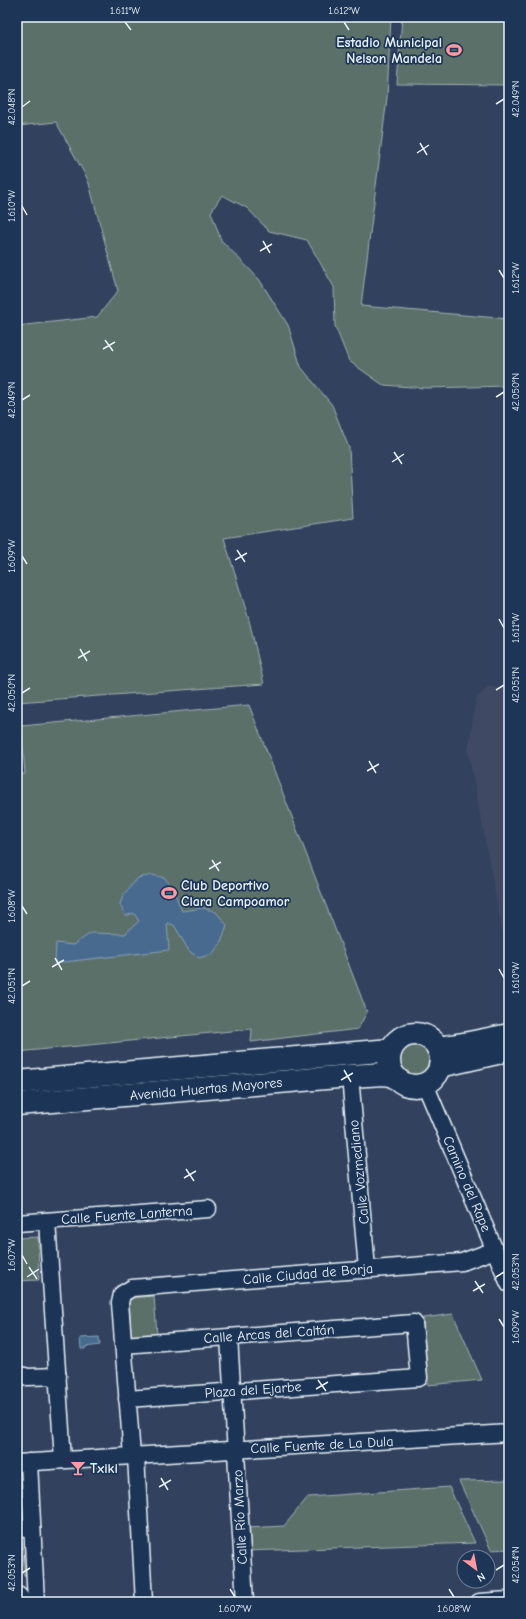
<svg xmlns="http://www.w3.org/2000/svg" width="526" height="1619" font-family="'Comic Neue',sans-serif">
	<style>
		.built { fill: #404a63 }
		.green { fill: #5c706b; stroke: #a2b0b2 }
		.water { fill: #466b8e; stroke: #87a1b8 }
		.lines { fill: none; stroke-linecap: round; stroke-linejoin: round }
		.street-casing { stroke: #e8f1f8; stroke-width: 19 }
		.secondary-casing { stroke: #e8f1f8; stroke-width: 25 }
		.street { stroke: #1d3557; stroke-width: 16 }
		.secondary { stroke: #1d3557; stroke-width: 22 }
		.ticks { fill: none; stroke: #e8f1f8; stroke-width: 1.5 }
		.labels { text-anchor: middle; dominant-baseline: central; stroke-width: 3.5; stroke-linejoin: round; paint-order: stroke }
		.poi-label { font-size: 14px; font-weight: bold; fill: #e8f1f8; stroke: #1d3557; text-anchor: start }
		.street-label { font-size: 14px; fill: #e8f1f8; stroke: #1d3557 }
		.neatline { fill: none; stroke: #e8f1f8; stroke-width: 1.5 }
		.ticks-label { font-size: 10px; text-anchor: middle; fill: #e8f1f8 }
	</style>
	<rect width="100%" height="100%" fill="#32415e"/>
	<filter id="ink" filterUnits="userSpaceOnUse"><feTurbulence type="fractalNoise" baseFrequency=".025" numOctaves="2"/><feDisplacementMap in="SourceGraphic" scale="8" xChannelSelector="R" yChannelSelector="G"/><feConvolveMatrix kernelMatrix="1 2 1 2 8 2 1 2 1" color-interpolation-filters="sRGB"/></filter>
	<g filter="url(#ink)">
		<polygon class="built" points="489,686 509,690 509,936 503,934 468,751 476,699"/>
		<g class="green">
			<polygon points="17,17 391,17 387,98 361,306 509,319 509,386 426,388 383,385 349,361 335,326 334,287 307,240 269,231 247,208 222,195 211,212 221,240 259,279 288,325 301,367 332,405 349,448 353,518 224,538 249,620 264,684 17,702 17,326 97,317 118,291 88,180 56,122 17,126"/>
			<polygon points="402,17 509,17 509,85 397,84"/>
			<polygon points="249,705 367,1012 358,1029 251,1042 252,1029 17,1052 17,774 25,774 21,726"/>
			<circle cx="415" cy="1061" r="18"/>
			<polygon points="38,1237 39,1280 17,1281 17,1238"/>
			<polygon points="154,1296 157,1334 131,1336 129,1298"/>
			<polygon points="453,1314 482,1380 428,1385 423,1318"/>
			<polygon points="509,1480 509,1549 491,1550 459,1481"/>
			<polygon points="449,1487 475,1543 247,1551 246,1528 284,1526 308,1497"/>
			<polygon points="17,1542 22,1542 25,1576 17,1565"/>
		</g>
		<g class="water">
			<polygon points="152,875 165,878 174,891 182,911 203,908 216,912 227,925 220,944 212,954 199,958 189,951 174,925 167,923 169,950 55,963 56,943 73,945 91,933 125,934 139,921 134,913 125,916 120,904 124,894 138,878"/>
			<polygon points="99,1337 100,1345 85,1347 85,1349 81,1349 80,1338"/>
		</g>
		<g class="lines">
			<defs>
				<g id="street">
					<polyline points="350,1076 367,1269"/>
					<polyline points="425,1084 509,1284"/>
					<polyline points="47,1221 63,1460"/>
					<polyline points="17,1223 208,1209"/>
					<polyline points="229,1337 245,1602"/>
					<polyline points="123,1345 414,1323 419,1378 127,1399"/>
					<polyline points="17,1374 28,1377 58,1376"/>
					<polyline points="132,1456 120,1303 122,1294 132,1288 462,1262 495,1250"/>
					<polyline points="136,1456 144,1602"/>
					<polyline points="29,1462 36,1602"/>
					<polyline points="17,1463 509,1433"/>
					<polyline points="17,1529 32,1528"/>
					<polyline points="479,1602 509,1600"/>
				</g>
				<g id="secondary">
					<circle cx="415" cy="1060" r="26"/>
					<polyline points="438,1048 469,1043 509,1035"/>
					<polyline points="440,1066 497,1053"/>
					<polyline points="17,1082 391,1050"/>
					<polyline points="17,1104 350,1076 384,1074 394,1076"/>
					<polyline points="17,1598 20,1602"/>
				</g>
			</defs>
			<use href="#street" class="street-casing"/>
			<use href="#secondary" class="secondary-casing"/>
			<use href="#street" class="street"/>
			<use href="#secondary" class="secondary"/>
		</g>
	</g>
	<path class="ticks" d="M125 22 131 30M344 22 349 30M496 104 504 99M22 107 30 101M420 143 427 155M417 153 429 145M22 206 27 215M263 241 270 253M260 251 272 244M499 270 504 278M105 340 113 351M103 349 115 342M496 397 504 392M22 400 30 395M394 452 402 464M392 462 404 454M237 550 245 562M22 556 27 564M235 560 247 553M499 619 504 628M80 649 87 661M78 658 90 651M496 690 504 685M22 693 30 688M369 761 376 773M367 771 379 764M212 860 219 871M209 869 221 862M22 906 27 914M55 958 62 970M52 967 64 960M499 969 504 978M22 986 30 981M344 1070 351 1082M341 1080 353 1073M186 1169 194 1181M184 1178 196 1171M22 1255 27 1264M29 1267 37 1279M27 1277 39 1269M496 1277 504 1272M475 1281 483 1293M473 1291 485 1284M499 1319 504 1327M318 1380 326 1391M316 1389 328 1382M161 1478 168 1490M159 1487 171 1480M496 1570 504 1565M22 1573 30 1568M230 1589 235 1597M449 1589 454 1597"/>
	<defs>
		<symbol id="stadium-bare" viewBox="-9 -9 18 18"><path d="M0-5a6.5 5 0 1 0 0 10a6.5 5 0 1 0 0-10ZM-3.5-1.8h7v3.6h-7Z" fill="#ff9aa2" stroke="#1d3557" stroke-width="2.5" paint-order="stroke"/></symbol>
		<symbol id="bar-bare" viewBox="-9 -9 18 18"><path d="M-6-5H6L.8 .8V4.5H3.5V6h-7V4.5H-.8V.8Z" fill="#ff9aa2" stroke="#1d3557" stroke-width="2.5" paint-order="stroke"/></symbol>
	</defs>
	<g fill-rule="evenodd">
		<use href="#stadium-bare" x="443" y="39" width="22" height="22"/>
		<use href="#stadium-bare" x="158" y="882" width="22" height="22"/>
		<use href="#bar-bare" x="67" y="1457" width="22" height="22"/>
	</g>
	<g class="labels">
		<g class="poi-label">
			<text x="442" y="42" text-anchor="end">Estadio Municipal<tspan x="442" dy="16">Nelson Mandela</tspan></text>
			<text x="181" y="885">Club Deportivo<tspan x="181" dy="16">Clara Campoamor</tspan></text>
			<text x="90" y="1468">Txiki</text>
		</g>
		<g class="street-label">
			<text transform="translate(206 1089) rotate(-5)">Avenida Huertas Mayores</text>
			<text transform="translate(359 1172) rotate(-96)">Calle Vozmediano</text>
			<text transform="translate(467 1184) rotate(67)">Camino del Rape</text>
			<text transform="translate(127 1215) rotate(-4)">Calle Fuente Lanterna</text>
			<text transform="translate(308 1274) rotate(-5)">Calle Ciudad de Borja</text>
			<text transform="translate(269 1334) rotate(-4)">Calle Arcas del Caltán</text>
			<text transform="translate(253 1390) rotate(-4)">Plaza del Ejarbe</text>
			<text transform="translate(322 1445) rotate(-3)">Calle Fuente de La Dula</text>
			<text transform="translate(240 1517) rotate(-93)">Calle Río Marzo</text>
		</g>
	</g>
	<rect width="526" height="1619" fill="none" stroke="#1d3557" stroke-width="44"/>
	<g transform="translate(476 1569) rotate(148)"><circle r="19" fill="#1d3557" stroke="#6e8097"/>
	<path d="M0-3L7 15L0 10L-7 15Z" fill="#ff9aa2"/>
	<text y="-6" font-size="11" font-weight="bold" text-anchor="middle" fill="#e8f1f8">N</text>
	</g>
	<rect x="22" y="22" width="482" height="1575" class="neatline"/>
	<g class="ticks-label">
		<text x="125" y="14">1.611°W</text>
		<text x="344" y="14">1.612°W</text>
		<text transform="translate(515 99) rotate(-90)" y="4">42.049°N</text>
		<text transform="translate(11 107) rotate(-90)" y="4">42.048°N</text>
		<text transform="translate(11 206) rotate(-90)" y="4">1.610°W</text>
		<text transform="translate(515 278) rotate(-90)" y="4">1.612°W</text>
		<text transform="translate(515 392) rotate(-90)" y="4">42.050°N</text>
		<text transform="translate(11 400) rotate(-90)" y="4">42.049°N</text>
		<text transform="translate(11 556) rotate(-90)" y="4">1.609°W</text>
		<text transform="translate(515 628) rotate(-90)" y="4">1.611°W</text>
		<text transform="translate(515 685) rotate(-90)" y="4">42.051°N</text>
		<text transform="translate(11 693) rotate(-90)" y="4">42.050°N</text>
		<text transform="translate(11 906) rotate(-90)" y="4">1.608°W</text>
		<text transform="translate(515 978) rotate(-90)" y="4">1.610°W</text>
		<text transform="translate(11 986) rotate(-90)" y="4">42.051°N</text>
		<text transform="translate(11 1255) rotate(-90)" y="4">1.607°W</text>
		<text transform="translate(515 1272) rotate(-90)" y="4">42.053°N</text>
		<text transform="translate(515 1327) rotate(-90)" y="4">1.609°W</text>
		<text transform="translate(515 1565) rotate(-90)" y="4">42.054°N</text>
		<text transform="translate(11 1573) rotate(-90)" y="4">42.053°N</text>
		<text x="235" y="1612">1.607°W</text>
		<text x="454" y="1612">1.608°W</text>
	</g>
</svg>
